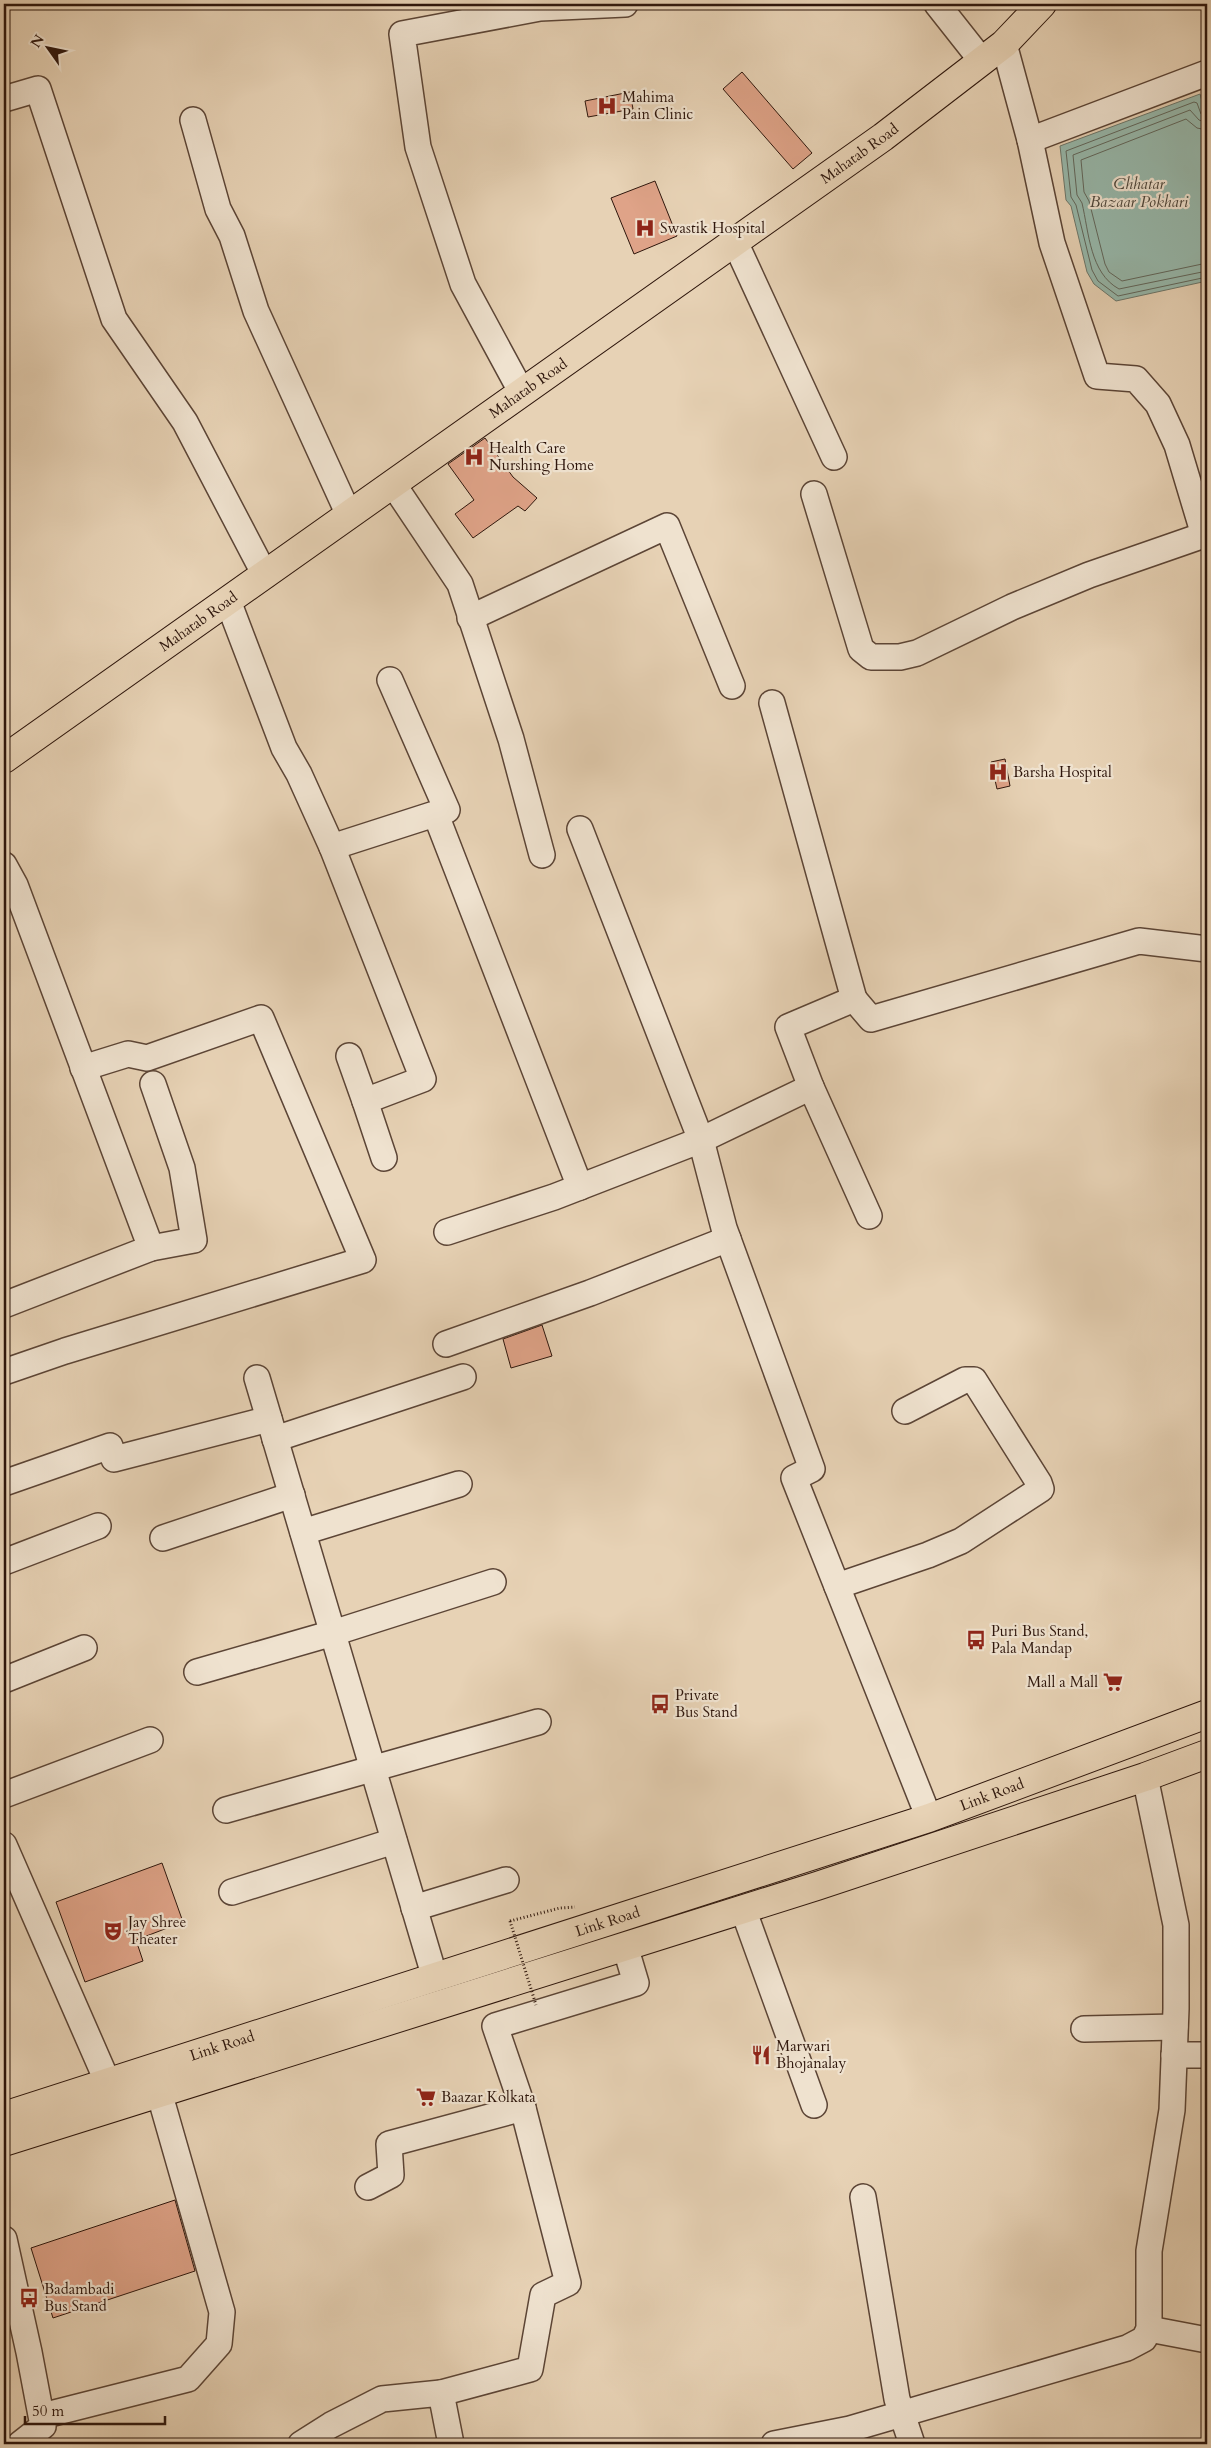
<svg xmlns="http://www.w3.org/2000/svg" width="1211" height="2448" font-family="Cardo,serif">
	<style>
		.water { fill: #97b8ab; stroke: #6d776b }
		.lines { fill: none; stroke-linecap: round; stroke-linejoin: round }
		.shore { stroke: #62675c; stroke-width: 1 }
		.building { fill: #dfa388; stroke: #2e160c }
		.minor-casing { stroke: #5c4536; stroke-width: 28 }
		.major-casing { stroke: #2e160c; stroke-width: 30 }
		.path { stroke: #2e160c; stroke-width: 3; stroke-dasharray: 1 2.5; stroke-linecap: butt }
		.minor { stroke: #efe2cf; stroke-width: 25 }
		.major { stroke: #e7d2b5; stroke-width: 28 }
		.path-bridge { stroke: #2e160c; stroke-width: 3; stroke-dasharray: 1 2.5; stroke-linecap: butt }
		.labels { text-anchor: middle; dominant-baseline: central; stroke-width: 4.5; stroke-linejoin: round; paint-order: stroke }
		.poi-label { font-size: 15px; fill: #2e160c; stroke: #efe2cf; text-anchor: start }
		.street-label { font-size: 15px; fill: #2e160c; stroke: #efe2cf }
		.water-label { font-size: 16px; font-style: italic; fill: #4e473c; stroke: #efe2cf }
	</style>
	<rect width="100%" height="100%" fill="#e7d2b5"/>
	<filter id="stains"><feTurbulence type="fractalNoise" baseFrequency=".004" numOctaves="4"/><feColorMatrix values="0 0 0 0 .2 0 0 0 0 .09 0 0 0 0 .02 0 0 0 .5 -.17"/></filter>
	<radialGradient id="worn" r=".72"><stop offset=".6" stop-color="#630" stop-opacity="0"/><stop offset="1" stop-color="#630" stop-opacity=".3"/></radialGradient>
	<polygon class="water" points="1200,94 1207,119 1207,281 1116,301 1094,284 1087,272 1071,206 1066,200 1060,146"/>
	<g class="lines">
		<g class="shore">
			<polyline points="1207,116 1201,114 1197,103 1194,102 1066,151 1071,197 1076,205 1092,270 1098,281 1118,296 1207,277"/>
			<path d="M1207 123 1199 120 1190 110 1073 155 1077 195 1082 203C1089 233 1090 273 1119 289L1207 271"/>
			<polyline points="1207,130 1197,128 1186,119 1081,160 1084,192 1089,201 1105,264 1109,272 1122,281 1207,263"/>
		</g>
	</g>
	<g class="building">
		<polygon points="742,72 812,153 793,169 723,89"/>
		<polygon points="630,92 633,109 588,117 585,101"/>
		<polygon points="655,181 677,236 634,254 611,198"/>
		<polygon points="485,438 513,477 537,498 525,511 518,506 473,538 455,514 474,500 448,464"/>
		<polygon points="1005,759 1010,786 997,789 991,762"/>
		<polygon points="542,1325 552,1356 511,1368 503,1339"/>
		<polygon points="162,1863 183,1922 136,1940 143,1961 85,1982 56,1902"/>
		<polygon points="175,2200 195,2271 53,2318 31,2248"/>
	</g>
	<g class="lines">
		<defs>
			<g id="minor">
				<polyline points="937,4 982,61"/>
				<polyline points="1004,44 1030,140 1052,243 1097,376 1136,379 1158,404 1177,445 1204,535"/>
				<polyline points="4,99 38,89 114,319 185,422 265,575"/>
				<polyline points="193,120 218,209 232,236 256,311 349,515"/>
				<polyline points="1030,140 1207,73"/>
				<polyline points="735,242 834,457"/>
				<polyline points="522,393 463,284 418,147 402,34 540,8 625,4"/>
				<polyline points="393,484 460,584 511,739 542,855"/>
				<polyline points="814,494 861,649 871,657 900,657 917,653 1012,607 1089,575 1207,534"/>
				<polyline points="228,601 284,748 299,774 332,847 447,810 390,680"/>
				<polyline points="470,618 667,526 732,686"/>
				<polyline points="436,815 580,1187"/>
				<polyline points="580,829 701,1140 724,1228 812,1469 794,1478 929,1818"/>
				<polyline points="332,847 423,1079 365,1101 349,1056"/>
				<polyline points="4,865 15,885 151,1248 4,1305"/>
				<polyline points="854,999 871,1019 1139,941 1207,949"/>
				<polyline points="811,1087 869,1216"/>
				<polyline points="365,1101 384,1158"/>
				<polyline points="447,1232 554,1197 701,1140 811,1087 788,1027 854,999 772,703"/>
				<polyline points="151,1248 194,1240 182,1168 153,1084"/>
				<polyline points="446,1344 590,1293 728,1239"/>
				<polyline points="4,1372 65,1351 363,1260 261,1018 147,1058 128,1054 83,1068"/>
				<polyline points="257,1378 435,1978"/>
				<polyline points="275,1439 463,1377"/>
				<polyline points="4,1483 110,1446 114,1459 269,1419"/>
				<polyline points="303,1532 459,1484"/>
				<polyline points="163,1538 292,1495"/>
				<polyline points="4,1562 98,1526"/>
				<polyline points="837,1586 928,1555 961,1541 1041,1489 1039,1483 974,1380 965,1380 905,1411"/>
				<polyline points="197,1672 333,1633 493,1582"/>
				<polyline points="4,1680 84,1648"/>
				<polyline points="4,1795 150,1740"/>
				<polyline points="226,1810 538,1722"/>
				<polyline points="4,1845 108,2083"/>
				<polyline points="232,1892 394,1841"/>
				<polyline points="414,1908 506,1880"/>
				<polyline points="743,1909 814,2105"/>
				<polyline points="1084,2029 1175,2027"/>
				<polyline points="1174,2055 1207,2055"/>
				<polyline points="368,2187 391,2175 389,2144 523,2108"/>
				<polyline points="863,2197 897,2399 912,2444"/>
				<polyline points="4,2239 29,2352 43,2426 20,2444"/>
				<polyline points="1149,2329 1207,2340"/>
				<polyline points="441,2393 530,2369 543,2295 568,2283 523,2108 495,2026 636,1983 625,1946"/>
				<polyline points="42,2416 188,2379 219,2344 222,2312 159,2092"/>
				<polyline points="301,2444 331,2425 382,2399 441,2393 451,2444"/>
				<polyline points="774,2444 850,2429 1127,2348 1144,2339 1149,2329 1149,2251 1172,2110 1176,2009 1176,1925 1145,1777"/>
			</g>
			<g id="major">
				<path id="s1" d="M4 759 883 137 1004 44 1042 4"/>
				<path id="s2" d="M4 2116 929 1818 1207 1714"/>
				<polyline points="4,2142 817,1886 1145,1777 1207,1754"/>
			</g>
		</defs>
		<use href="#minor" class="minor-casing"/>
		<use href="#major" class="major-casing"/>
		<polyline class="path" points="510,1921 560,1908 575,1907"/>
		<use href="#minor" class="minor"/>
		<use href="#major" class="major"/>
		<polyline class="path-bridge" points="510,1921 536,2005"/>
	</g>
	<defs>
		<symbol id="hospital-bare" viewBox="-9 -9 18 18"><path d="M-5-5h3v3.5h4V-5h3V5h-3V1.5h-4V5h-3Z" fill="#8f2418" stroke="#efe2cf" stroke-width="2.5" paint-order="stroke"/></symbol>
		<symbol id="bus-bare" viewBox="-9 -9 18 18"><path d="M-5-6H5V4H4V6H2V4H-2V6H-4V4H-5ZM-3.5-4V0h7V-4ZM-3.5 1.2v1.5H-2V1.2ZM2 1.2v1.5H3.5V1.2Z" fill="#8f2418" stroke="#efe2cf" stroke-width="2.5" paint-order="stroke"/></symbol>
		<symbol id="supermarket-bare" viewBox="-9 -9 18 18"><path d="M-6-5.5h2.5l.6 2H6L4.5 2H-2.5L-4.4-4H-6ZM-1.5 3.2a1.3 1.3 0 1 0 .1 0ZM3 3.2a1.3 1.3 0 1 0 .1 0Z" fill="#8f2418" stroke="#efe2cf" stroke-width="2.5" paint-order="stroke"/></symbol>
		<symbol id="theatre-bare" viewBox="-9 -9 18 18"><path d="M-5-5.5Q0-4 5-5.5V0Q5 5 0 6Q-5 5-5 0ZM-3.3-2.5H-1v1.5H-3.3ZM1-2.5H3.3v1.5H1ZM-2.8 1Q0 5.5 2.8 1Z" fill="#8f2418" stroke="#efe2cf" stroke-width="2.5" paint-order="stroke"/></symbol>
		<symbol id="restaurant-bare" viewBox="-9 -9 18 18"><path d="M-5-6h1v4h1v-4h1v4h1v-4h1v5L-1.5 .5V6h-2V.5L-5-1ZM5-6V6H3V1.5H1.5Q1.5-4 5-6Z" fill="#8f2418" stroke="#efe2cf" stroke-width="2.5" paint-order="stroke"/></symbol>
	</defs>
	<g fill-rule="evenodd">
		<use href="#hospital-bare" x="593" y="92" width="28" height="28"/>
		<use href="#hospital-bare" x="631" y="214" width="28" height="28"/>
		<use href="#hospital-bare" x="460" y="443" width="28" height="28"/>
		<use href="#hospital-bare" x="984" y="758" width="28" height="28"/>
		<use href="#bus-bare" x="962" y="1626" width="28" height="28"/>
		<use href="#supermarket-bare" x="1099" y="1668" width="28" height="28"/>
		<use href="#bus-bare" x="646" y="1690" width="28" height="28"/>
		<use href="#theatre-bare" x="99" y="1917" width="28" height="28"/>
		<use href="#restaurant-bare" x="747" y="2041" width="28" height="28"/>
		<use href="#supermarket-bare" x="412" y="2083" width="28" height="28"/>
		<use href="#bus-bare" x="15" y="2284" width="28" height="28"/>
	</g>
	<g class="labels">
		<g class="poi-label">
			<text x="622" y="97">Mahima<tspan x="622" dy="17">Pain Clinic</tspan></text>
			<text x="660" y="228">Swastik Hospital</text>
			<text x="489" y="448">Health Care<tspan x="489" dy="17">Nurshing Home</tspan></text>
			<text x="1013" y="772">Barsha Hospital</text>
			<text x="991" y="1631">Puri Bus Stand,<tspan x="991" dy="17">Pala Mandap</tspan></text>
			<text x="1098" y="1682" text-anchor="end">Mall a Mall</text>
			<text x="675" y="1695">Private<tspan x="675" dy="17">Bus Stand</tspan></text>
			<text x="128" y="1922">Jay Shree<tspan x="128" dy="17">Theater</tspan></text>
			<text x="776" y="2046">Marwari<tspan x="776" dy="17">Bhojanalay</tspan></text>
			<text x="441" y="2097">Baazar Kolkata</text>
			<text x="44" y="2289">Badambadi<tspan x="44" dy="17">Bus Stand</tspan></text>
		</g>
		<g class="street-label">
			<text stroke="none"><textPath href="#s1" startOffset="1048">Mahatab Road</textPath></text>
			<text stroke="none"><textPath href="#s1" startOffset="642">Mahatab Road</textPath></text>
			<text stroke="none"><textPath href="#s1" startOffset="238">Mahatab Road</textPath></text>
			<text stroke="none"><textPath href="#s2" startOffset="1039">Link Road</textPath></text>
			<text stroke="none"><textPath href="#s2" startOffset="634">Link Road</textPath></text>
			<text stroke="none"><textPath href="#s2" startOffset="229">Link Road</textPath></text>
		</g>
		<g class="water-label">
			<text x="1139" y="184">Chhatar<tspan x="1139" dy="18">Bazaar Pokhari</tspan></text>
		</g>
	</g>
	<rect width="1211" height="2448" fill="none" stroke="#e7d2b5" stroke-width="20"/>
	<rect x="5" y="5" width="1201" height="2438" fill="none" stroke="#2e160c" stroke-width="2.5"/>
	<rect x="10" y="10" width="1191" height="2428" fill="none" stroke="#2e160c"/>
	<g transform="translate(48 48) rotate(303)" stroke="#efe2cf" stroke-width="4" paint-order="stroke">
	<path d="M0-4L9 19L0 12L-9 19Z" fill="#2e160c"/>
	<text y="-8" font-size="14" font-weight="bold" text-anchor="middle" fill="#2e160c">N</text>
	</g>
	<path d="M25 2416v8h140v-8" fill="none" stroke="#2e160c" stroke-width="2.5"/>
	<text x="32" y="2416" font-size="15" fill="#2e160c" stroke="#efe2cf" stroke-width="4" paint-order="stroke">50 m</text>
	<rect width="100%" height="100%" filter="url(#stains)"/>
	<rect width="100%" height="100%" fill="url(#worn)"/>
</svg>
